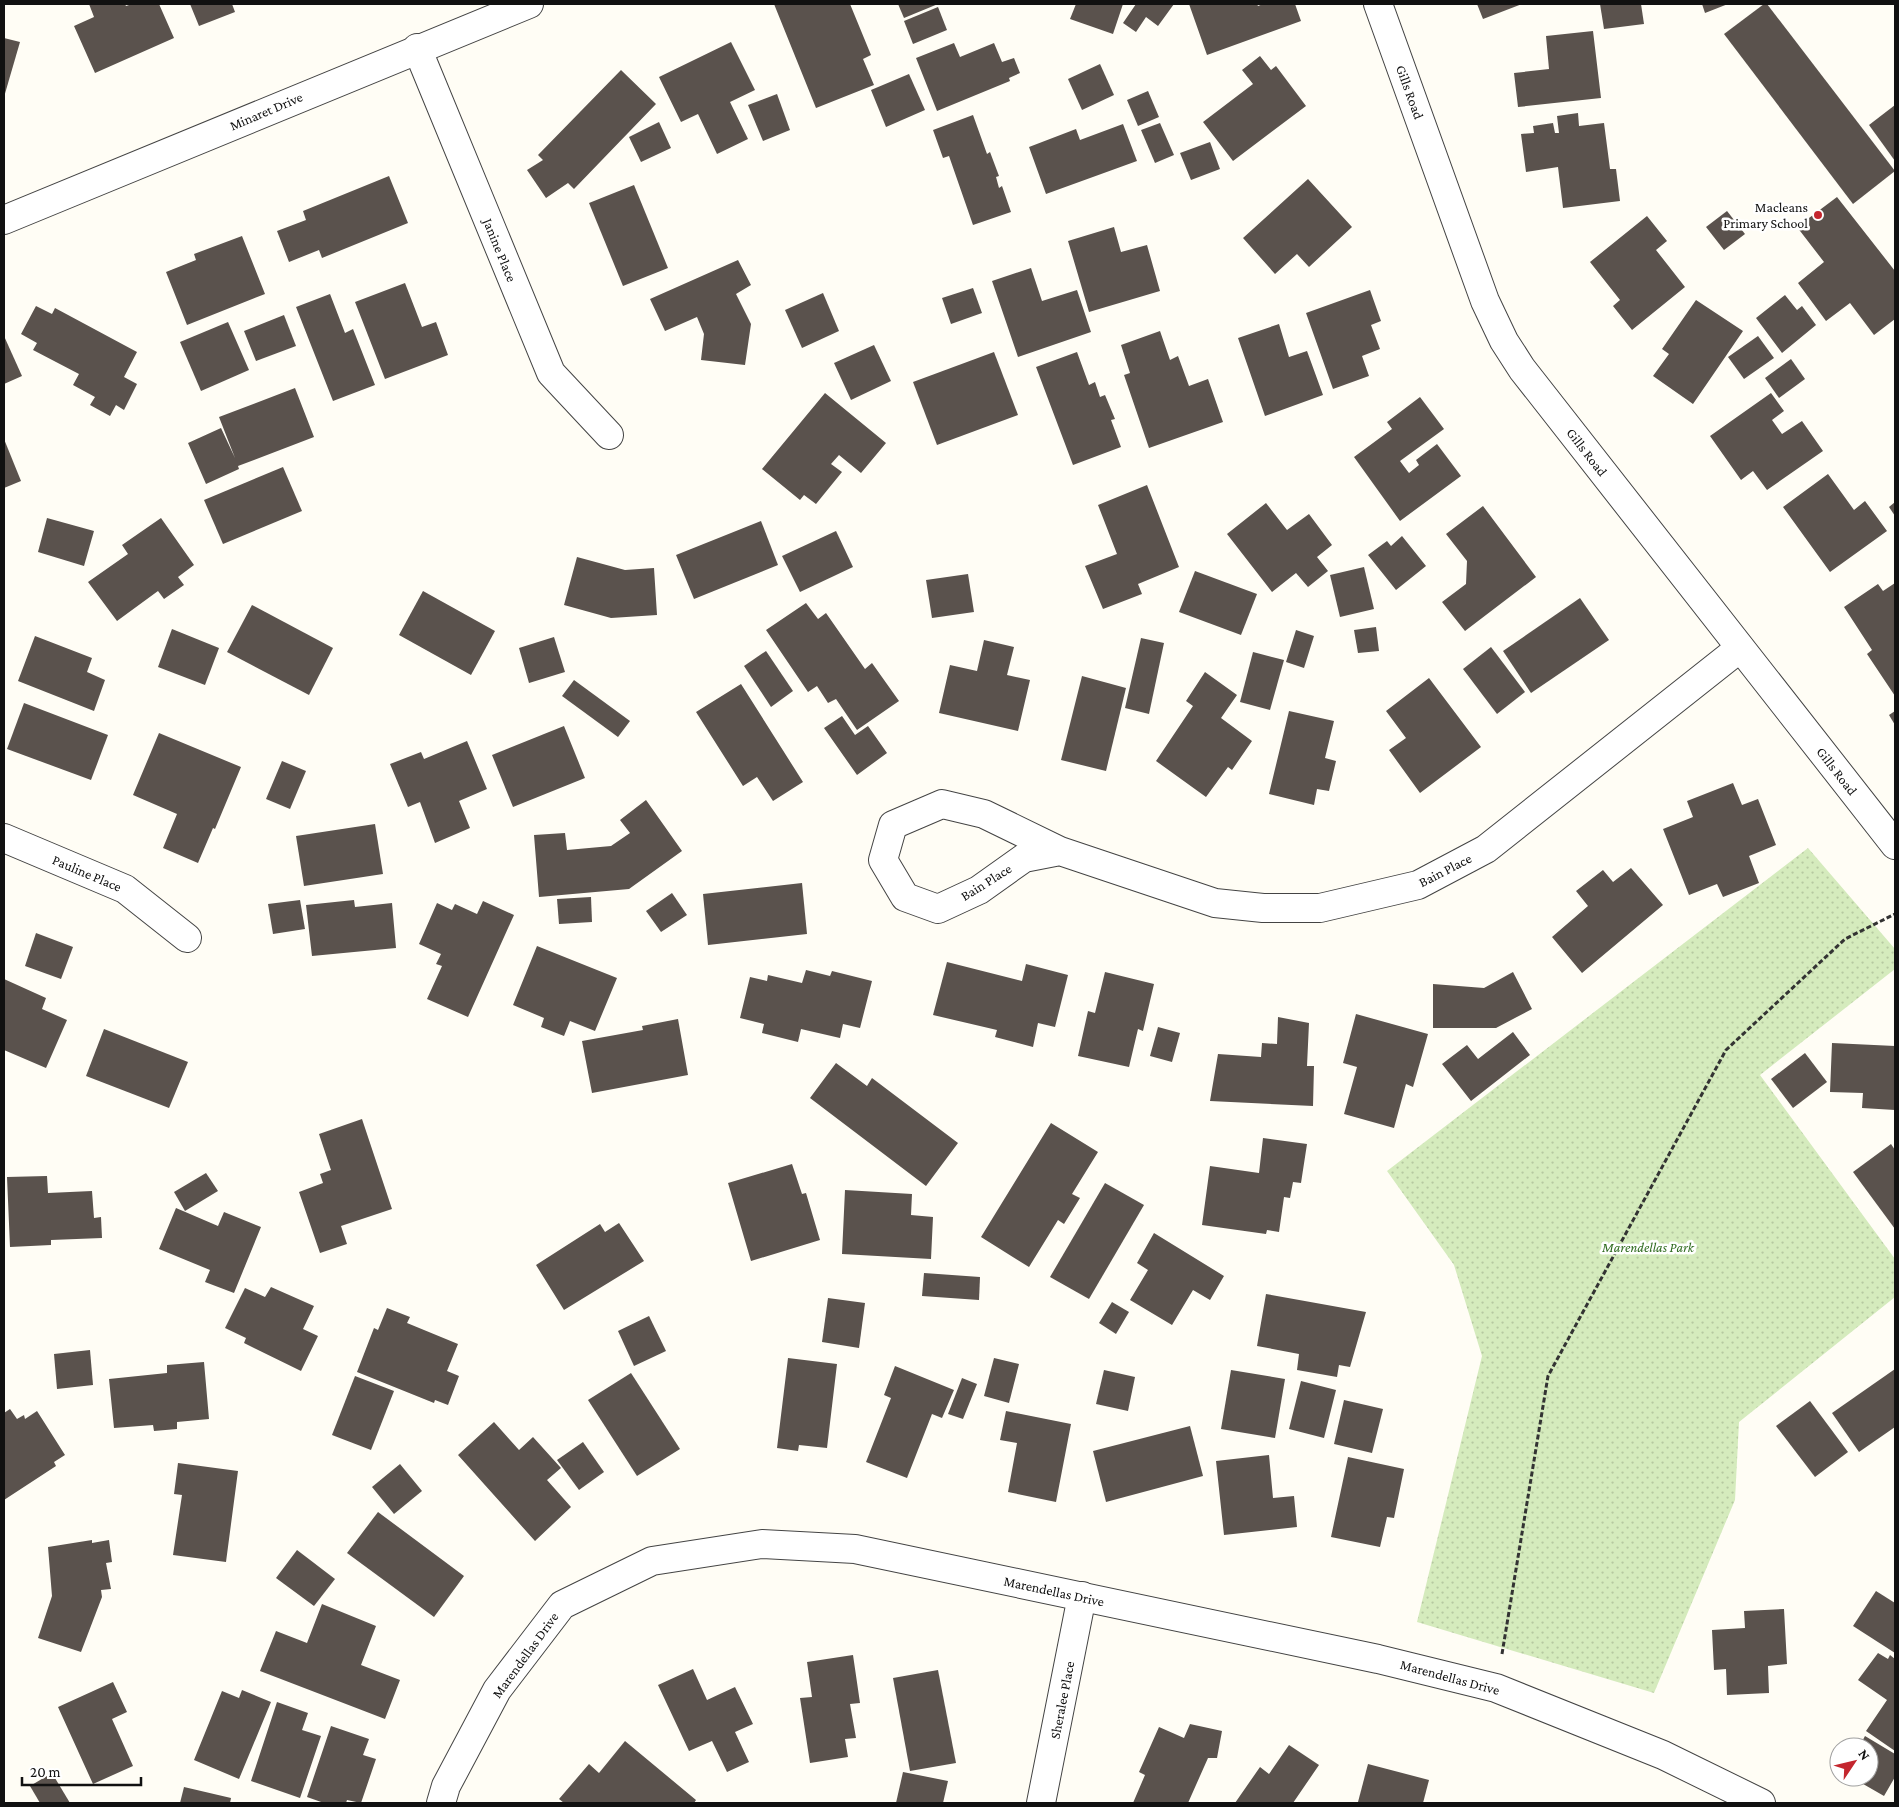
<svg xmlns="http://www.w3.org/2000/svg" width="1899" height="1807" font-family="'Crimson Pro',serif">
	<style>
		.grass { fill: url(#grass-dots) }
		.building { fill: #5a524d }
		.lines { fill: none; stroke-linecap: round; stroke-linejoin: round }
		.minor-casing { stroke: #444; stroke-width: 30 }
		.tertiary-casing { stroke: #444; stroke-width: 30 }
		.path { stroke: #333; stroke-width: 3; stroke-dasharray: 5 2.5; stroke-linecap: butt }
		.minor { stroke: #fff; stroke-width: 28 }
		.tertiary { stroke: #fff; stroke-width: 28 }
		.poi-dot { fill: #c4262e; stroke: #fff; stroke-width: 2 }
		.labels { text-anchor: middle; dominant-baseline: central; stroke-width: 5; stroke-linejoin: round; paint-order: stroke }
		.street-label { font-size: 14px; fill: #111; stroke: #fff }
		.poi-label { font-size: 14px; fill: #111; stroke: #fff; text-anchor: end }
		.park-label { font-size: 14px; font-style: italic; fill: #2f6b1f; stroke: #fff }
	</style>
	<defs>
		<pattern id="grass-dots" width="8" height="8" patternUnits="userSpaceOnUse" patternTransform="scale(1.25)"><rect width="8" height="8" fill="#d5ebbd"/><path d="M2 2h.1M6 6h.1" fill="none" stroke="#b6c8a1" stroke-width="1.8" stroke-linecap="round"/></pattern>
	</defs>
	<rect width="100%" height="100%" fill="#fffdf5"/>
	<polygon class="grass" points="1808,848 1895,949 1895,969 1760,1075 1895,1259 1895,1297 1739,1422 1735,1500 1654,1693 1417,1622 1482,1356 1454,1265 1387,1171"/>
	<g class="building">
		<polygon points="89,4 125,4 126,6 132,4 159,4 174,38 95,73 74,26 94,17"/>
		<polygon points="190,4 232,4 235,12 199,26"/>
		<polygon points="774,4 850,4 871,55 863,59 874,85 816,108"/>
		<polygon points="898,4 938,4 904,18"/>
		<polygon points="1076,4 1123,4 1113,34 1070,19"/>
		<polygon points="1136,4 1174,4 1158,26 1146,17 1136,32 1123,23"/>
		<polygon points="1189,4 1257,4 1258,6 1263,4 1295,4 1301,21 1207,55"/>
		<polygon points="1477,4 1522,4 1483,19"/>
		<polygon points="1600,4 1641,4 1644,24 1604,29"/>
		<polygon points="1702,4 1728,4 1705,13"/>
		<polygon points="1764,4 1767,4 1895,171 1853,204 1724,34"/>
		<polygon points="938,7 947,30 913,44 904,21"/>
		<polygon points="1593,31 1601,98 1518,107 1514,73 1549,69 1546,36"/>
		<polygon points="4,38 20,42 4,97"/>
		<polygon points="731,42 755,90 730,102 748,139 717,154 698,114 681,122 659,77"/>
		<polygon points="954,43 960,57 994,43 1002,62 1014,58 1020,73 1009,78 1010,81 937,111 916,58"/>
		<polygon points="1260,56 1271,70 1276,66 1306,106 1233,161 1203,122 1253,84 1242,70"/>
		<polygon points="1100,64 1114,95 1082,110 1068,79"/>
		<polygon points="621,70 656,104 574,189 568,183 546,198 527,170 543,160 538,155"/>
		<polygon points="909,74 925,110 886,127 871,90"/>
		<polygon points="1148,91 1159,117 1138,126 1127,100"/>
		<polygon points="777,94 790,130 763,141 748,105"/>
		<polygon points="1895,105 1895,161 1869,125"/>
		<polygon points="1578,113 1579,126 1604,123 1610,169 1616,169 1620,201 1563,208 1558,167 1526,172 1521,134 1534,133 1533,126 1553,123 1555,133 1559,133 1557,116"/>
		<polygon points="973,115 987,154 990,152 999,176 996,177 999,188 1002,186 1011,212 973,225 949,156 943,158 933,130"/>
		<polygon points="659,122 671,148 641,162 629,137"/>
		<polygon points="1160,123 1174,155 1155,163 1141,130"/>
		<polygon points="1123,124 1137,161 1046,194 1029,147 1076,129 1080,140"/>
		<polygon points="1210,142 1220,169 1191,180 1180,153"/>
		<polygon points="389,176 408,223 322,258 319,250 289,262 277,231 306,220 303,211"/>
		<polygon points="1308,179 1352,227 1309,267 1297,254 1275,274 1243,238"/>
		<polygon points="634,185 668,268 623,286 589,203"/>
		<polygon points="1837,197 1895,271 1895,319 1874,335 1850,303 1826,321 1798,283 1824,262 1797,227"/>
		<polygon points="1727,211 1745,234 1724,250 1706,227"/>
		<polygon points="1647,216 1667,241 1656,250 1685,287 1632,330 1613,306 1620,300 1590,262"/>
		<polygon points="1114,227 1121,252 1147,245 1160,291 1089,312 1068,241"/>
		<polygon points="242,236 265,294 187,325 166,272 196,260 194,254"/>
		<polygon points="738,260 751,285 736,294 751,324 745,365 701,360 704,334 697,317 665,331 650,299"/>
		<polygon points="1031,268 1042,301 1077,290 1091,332 1018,357 992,281"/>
		<polygon points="405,283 422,327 436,322 448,355 385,379 355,302"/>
		<polygon points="973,288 982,313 951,324 942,298"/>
		<polygon points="1370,290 1381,321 1371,325 1380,349 1362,356 1369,376 1333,389 1306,313"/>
		<polygon points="823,293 839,331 802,348 785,310"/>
		<polygon points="330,294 345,333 353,329 375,385 333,401 296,307"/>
		<polygon points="1785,295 1797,310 1802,306 1816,325 1782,353 1756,318"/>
		<polygon points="1696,300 1743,331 1693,404 1653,376 1669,354 1662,349"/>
		<polygon points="36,306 52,314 55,308 137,352 124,377 137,384 124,410 116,405 110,416 90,405 95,397 73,385 79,374 33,350 37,343 21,334"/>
		<polygon points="284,315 296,346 256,361 244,331"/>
		<polygon points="228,322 249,370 201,391 180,342"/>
		<polygon points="1279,324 1289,357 1307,351 1323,395 1265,416 1238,338"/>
		<polygon points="1160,331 1170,360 1178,356 1189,386 1208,379 1223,422 1149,448 1124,375 1130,373 1121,345"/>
		<polygon points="4,336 22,376 4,384"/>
		<polygon points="1758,336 1774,358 1744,379 1728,357"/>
		<polygon points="874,345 891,381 851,400 834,363"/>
		<polygon points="994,352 1018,415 937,445 913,382"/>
		<polygon points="1077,352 1089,385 1095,382 1100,397 1105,395 1115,419 1111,420 1121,447 1073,465 1036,367"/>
		<polygon points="1791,359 1805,379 1779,398 1765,378"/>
		<polygon points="295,388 314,437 238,466 239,469 206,484 188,443 221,428 235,458 219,417"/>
		<polygon points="825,393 886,443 861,473 839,455 831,464 842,472 816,504 804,495 800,500 762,469"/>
		<polygon points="1771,393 1784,411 1772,420 1782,434 1802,421 1823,451 1767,490 1753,471 1741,480 1710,436"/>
		<polygon points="1420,397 1444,429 1400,461 1409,473 1419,465 1416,460 1437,444 1461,476 1400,521 1354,457 1392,429 1387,422"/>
		<polygon points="4,439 21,481 4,488"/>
		<polygon points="283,467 302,511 223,544 204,500"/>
		<polygon points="1828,474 1854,510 1865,501 1887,531 1830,572 1783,507"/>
		<polygon points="1147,485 1179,567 1138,584 1142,594 1103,609 1085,566 1117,554 1098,505"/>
		<polygon points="1895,502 1895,516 1889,507"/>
		<polygon points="1266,503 1287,530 1309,514 1332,545 1317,557 1328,571 1308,587 1296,573 1272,592 1227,534"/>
		<polygon points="1483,506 1536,577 1465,631 1442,602 1466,584 1467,561 1446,534"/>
		<polygon points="47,518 94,531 84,566 38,552"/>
		<polygon points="161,518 194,565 178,577 184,585 164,599 158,591 117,621 88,582 128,554 122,545"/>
		<polygon points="761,521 778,565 694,599 676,555"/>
		<polygon points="836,531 853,567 800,592 782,556"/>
		<polygon points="1402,536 1426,566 1396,590 1368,555 1387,541 1391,546"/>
		<polygon points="577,557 625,570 654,568 657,615 611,618 564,605"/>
		<polygon points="1364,567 1374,609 1340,617 1330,575"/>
		<polygon points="1195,571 1257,594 1241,635 1179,612"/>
		<polygon points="968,574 974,612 932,618 926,580"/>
		<polygon points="1895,583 1895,696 1867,654 1872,650 1844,607 1878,584 1883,591"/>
		<polygon points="423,591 495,631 471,675 399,635"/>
		<polygon points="1580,598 1609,640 1531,693 1503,651"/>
		<polygon points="806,603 818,619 826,613 865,669 872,663 899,701 857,730 836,699 828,703 817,686 808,692 766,630"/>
		<polygon points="252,605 333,648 309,695 227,652"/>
		<polygon points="1376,627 1379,651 1358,653 1354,630"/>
		<polygon points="172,629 219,648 205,685 158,667"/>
		<polygon points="1296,630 1314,636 1304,668 1286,662"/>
		<polygon points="35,636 92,658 87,672 105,680 94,711 18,681"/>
		<polygon points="554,637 565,672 529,683 519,648"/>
		<polygon points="1141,638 1164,643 1149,714 1125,708"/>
		<polygon points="984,640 1014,647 1007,675 1030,680 1018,731 939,713 950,665 977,671"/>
		<polygon points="1491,647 1525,692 1497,714 1463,669"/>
		<polygon points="766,651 793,691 771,707 744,666"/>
		<polygon points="1253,652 1284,660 1270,710 1240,702"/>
		<polygon points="1205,672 1237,695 1221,718 1252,741 1232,770 1228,767 1206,797 1156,761 1193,706 1186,701"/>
		<polygon points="1082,676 1126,688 1106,771 1061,760"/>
		<polygon points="1429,678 1481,747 1420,793 1389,750 1406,738 1386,711"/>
		<polygon points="574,680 630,721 618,737 562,696"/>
		<polygon points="741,684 803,782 773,801 757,777 743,786 696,712"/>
		<polygon points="24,703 108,735 91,780 7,749"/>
		<polygon points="1289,711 1334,721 1325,758 1336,761 1329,791 1317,789 1314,805 1269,794"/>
		<polygon points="1895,711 1895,725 1889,715"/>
		<polygon points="842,716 855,735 868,726 887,753 857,775 824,728"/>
		<polygon points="564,726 585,778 513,807 492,755"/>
		<polygon points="159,733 241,767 215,829 213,828 198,863 163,848 177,814 133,795"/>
		<polygon points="467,741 487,789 459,801 470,828 435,843 420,802 408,807 390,764 421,752 424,759"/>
		<polygon points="282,761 306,771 290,809 266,799"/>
		<polygon points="1733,783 1742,805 1758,799 1776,845 1749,856 1759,883 1723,897 1717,884 1689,895 1663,829 1693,817 1687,801"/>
		<polygon points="646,800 682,851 629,889 539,897 534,835 565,833 567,850 611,846 630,833 620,820"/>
		<polygon points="375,824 383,874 304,886 296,836"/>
		<polygon points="1631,868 1663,905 1582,973 1552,937 1588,906 1576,891 1603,870 1613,882"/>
		<polygon points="802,883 807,934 708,945 703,894"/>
		<polygon points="672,893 687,915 661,932 646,911"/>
		<polygon points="591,897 592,922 559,924 557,899"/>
		<polygon points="300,900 305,929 273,934 268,904"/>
		<polygon points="354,900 355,907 392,903 396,948 312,956 306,905"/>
		<polygon points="483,901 514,915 468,1017 427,999 442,966 436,964 441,954 419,944 437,903 452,910 455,904 477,914"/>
		<polygon points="36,933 73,947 61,979 25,966"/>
		<polygon points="537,946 617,978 595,1031 570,1021 564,1036 541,1027 544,1018 513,1005"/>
		<polygon points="947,962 1022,981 1026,964 1068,975 1055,1027 1038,1023 1033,1047 995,1037 997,1030 933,1015"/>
		<polygon points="806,970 830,976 832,971 872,981 860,1028 843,1024 840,1038 801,1029 798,1042 762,1033 764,1024 740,1018 750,977 767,981 768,975 802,983"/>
		<polygon points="1105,972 1154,984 1143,1031 1138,1029 1129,1067 1078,1056 1088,1011 1095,1013"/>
		<polygon points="1513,972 1532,1009 1496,1028 1433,1028 1433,984 1484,988"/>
		<polygon points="4,979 46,998 42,1009 67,1020 46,1068 4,1050"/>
		<polygon points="1356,1014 1428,1034 1413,1087 1406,1084 1394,1128 1344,1114 1357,1067 1343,1063"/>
		<polygon points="1278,1017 1309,1023 1307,1066 1314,1066 1313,1106 1210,1101 1218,1054 1261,1057 1262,1043 1277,1044"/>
		<polygon points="678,1019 688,1075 592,1093 582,1041 643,1030 642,1026"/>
		<polygon points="1158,1027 1180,1033 1172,1062 1150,1056"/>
		<polygon points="104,1029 188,1062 169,1108 86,1076"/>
		<polygon points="1513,1032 1530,1055 1471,1101 1442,1064 1467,1045 1478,1059"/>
		<polygon points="1832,1043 1895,1046 1895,1110 1862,1108 1863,1093 1830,1092"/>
		<polygon points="1805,1053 1827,1082 1793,1108 1771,1079"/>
		<polygon points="836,1063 867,1086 872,1078 958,1143 926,1186 810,1098"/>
		<polygon points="362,1119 392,1209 341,1226 347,1244 320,1253 299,1192 323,1183 320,1174 331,1170 319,1134"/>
		<polygon points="1051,1123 1098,1152 1072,1194 1080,1198 1064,1224 1058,1220 1029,1267 981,1237"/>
		<polygon points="1263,1138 1307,1144 1301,1183 1293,1182 1290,1198 1284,1197 1279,1232 1267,1230 1266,1234 1202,1225 1210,1166 1259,1173"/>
		<polygon points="1891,1144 1895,1150 1895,1229 1853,1172"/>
		<polygon points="792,1164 802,1194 806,1193 820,1240 751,1261 728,1183"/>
		<polygon points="206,1173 218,1191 185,1211 174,1192"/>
		<polygon points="47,1176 48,1193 92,1191 94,1218 101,1217 102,1238 51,1240 51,1245 10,1247 7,1177"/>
		<polygon points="1105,1183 1144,1205 1089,1299 1050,1277"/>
		<polygon points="845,1190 912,1194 911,1215 933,1217 931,1259 842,1254"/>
		<polygon points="176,1208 218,1226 224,1212 261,1227 234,1293 205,1282 210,1270 159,1249"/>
		<polygon points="619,1223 644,1261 564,1310 536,1265 600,1224 605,1232"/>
		<polygon points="1154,1233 1224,1276 1210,1300 1193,1290 1172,1325 1130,1300 1148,1270 1137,1263"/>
		<polygon points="924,1273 980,1277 979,1300 922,1296"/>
		<polygon points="271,1287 314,1306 303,1329 318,1336 301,1371 244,1343 246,1338 225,1328 245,1288 265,1297"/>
		<polygon points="1266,1294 1366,1312 1350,1367 1339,1365 1337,1377 1297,1370 1299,1354 1257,1346"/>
		<polygon points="828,1298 865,1303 859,1348 822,1342"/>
		<polygon points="1112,1302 1129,1312 1116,1334 1099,1323"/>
		<polygon points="387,1308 410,1317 407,1323 458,1344 447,1371 459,1376 448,1405 435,1400 434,1403 357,1372 374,1328 378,1330"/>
		<polygon points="649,1316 666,1351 634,1366 618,1331"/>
		<polygon points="90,1350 93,1385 57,1389 54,1354"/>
		<polygon points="788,1358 837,1364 827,1448 799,1445 798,1451 777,1448"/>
		<polygon points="994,1358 1019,1364 1009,1403 984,1396"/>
		<polygon points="204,1362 209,1419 177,1422 177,1429 154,1431 153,1425 114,1428 109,1379 167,1373 167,1365"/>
		<polygon points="895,1366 954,1390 942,1418 932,1414 907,1478 866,1462 891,1398 884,1395"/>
		<polygon points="1895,1369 1895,1427 1859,1452 1832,1413"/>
		<polygon points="1104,1370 1135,1377 1128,1411 1096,1404"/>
		<polygon points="1231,1370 1285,1379 1275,1438 1221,1429"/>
		<polygon points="631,1373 680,1449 637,1476 588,1400"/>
		<polygon points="355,1376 394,1391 371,1450 332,1435"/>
		<polygon points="962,1378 977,1384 963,1419 948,1414"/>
		<polygon points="1301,1381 1336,1390 1324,1438 1289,1429"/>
		<polygon points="1344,1400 1383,1409 1372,1453 1334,1444"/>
		<polygon points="1810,1401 1848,1452 1815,1477 1776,1426"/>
		<polygon points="10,1409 17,1419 24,1415 25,1419 37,1411 65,1455 54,1462 56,1466 4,1500 4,1413"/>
		<polygon points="1006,1411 1071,1424 1056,1502 1008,1492 1017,1443 1000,1440"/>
		<polygon points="494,1422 519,1450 533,1437 561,1468 547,1480 571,1507 535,1541 458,1455"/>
		<polygon points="1190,1426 1203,1476 1106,1502 1093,1451"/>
		<polygon points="583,1442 604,1472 579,1490 557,1460"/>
		<polygon points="1269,1455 1273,1498 1294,1496 1297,1527 1224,1535 1216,1461"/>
		<polygon points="1348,1457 1404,1469 1394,1518 1387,1517 1380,1547 1331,1537"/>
		<polygon points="178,1463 238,1471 226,1562 173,1555 182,1495 174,1494"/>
		<polygon points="400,1464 422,1491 394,1514 372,1487"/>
		<polygon points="378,1512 464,1576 434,1617 347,1553"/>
		<polygon points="92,1540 92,1543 109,1540 112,1562 106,1563 111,1589 101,1590 102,1597 81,1652 38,1638 52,1596 48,1547"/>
		<polygon points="297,1550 335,1579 314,1606 276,1578"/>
		<polygon points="1876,1591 1895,1603 1895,1653 1853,1626"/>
		<polygon points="322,1604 376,1626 361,1665 400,1680 385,1719 260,1671 276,1631 307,1643"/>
		<polygon points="1784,1609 1787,1664 1768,1666 1769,1693 1727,1695 1726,1669 1714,1670 1712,1630 1745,1628 1744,1611"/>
		<polygon points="1878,1653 1888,1659 1890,1655 1895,1659 1895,1751 1866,1731 1887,1700 1858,1680"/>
		<polygon points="853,1655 860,1703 850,1704 856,1738 845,1739 848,1757 810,1763 800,1698 812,1697 807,1662"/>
		<polygon points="693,1669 707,1700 735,1687 753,1724 735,1732 749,1762 727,1772 712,1741 689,1751 658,1685"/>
		<polygon points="938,1670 956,1763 910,1771 893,1678"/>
		<polygon points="113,1682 127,1712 112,1719 133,1766 93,1784 58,1707"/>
		<polygon points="242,1690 271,1702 239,1779 194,1760 222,1691 239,1698"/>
		<polygon points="277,1702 308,1713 302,1730 321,1736 300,1798 251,1781"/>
		<polygon points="1190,1724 1222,1731 1217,1758 1208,1758 1188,1803 1133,1803 1145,1775 1139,1772 1159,1727 1184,1738"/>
		<polygon points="331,1726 369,1739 363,1755 376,1759 361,1803 347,1800 346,1803 324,1803 307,1797"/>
		<polygon points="1865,1736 1895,1754 1895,1777 1884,1796 1851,1777 1869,1777 1869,1747 1859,1747"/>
		<polygon points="625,1741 696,1800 694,1803 564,1803 559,1799 589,1764 599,1773"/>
		<polygon points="1289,1745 1319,1765 1293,1803 1235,1803 1260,1767 1269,1774"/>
		<polygon points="1368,1764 1429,1780 1423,1803 1358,1802"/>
		<polygon points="903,1772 948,1781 943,1803 896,1803"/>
		<polygon points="52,1773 70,1803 40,1803 30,1786"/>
		<polygon points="184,1787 231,1798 230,1803 180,1803"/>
	</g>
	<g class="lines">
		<defs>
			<g id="minor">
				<polyline points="417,48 551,373 609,435"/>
				<polyline points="4,220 529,4"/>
				<polyline points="4,838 125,889 187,938"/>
				<polyline points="1060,851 984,814 942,804 893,825 883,860 905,897 938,909 979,890 1024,858 1060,851 1215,903 1263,908 1320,908 1418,885 1486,849 1740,648"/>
				<polyline points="441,1803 446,1786 497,1690 562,1605 652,1561 762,1544 855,1549 1378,1659 1496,1688 1663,1755 1761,1803"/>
				<polyline points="1041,1803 1082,1596"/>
			</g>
			<polyline id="tertiary" points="1378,4 1485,301 1504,341 1522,369 1895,845"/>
		</defs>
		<use href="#minor" class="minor-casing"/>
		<use href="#tertiary" class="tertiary-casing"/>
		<polyline class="path" points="1502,1654 1548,1376 1726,1050 1845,939 1895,914"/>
		<use href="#minor" class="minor"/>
		<use href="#tertiary" class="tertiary"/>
	</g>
	<circle class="poi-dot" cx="1818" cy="215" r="5"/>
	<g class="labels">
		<g class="street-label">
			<text transform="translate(1410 92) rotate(70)">Gills Road</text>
			<text transform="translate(266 111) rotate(-23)">Minaret Drive</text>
			<text transform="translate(500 250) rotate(68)">Janine Place</text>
			<text transform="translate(1587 452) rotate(52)">Gills Road</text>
			<text transform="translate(1837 771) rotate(52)">Gills Road</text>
			<text transform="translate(1445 870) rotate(-27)">Bain Place</text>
			<text transform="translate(87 873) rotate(23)">Pauline Place</text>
			<text transform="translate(986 882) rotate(-32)">Bain Place</text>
			<text transform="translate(1054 1591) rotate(12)">Marendellas Drive</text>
			<text transform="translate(525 1655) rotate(-54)">Marendellas Drive</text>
			<text transform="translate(1450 1677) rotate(15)">Marendellas Drive</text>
			<text transform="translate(1062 1700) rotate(-79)">Sheralee Place</text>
		</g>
		<g class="poi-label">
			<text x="1808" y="207">Macleans<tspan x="1808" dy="16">Primary School</tspan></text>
		</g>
		<g class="park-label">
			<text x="1648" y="1247">Marendellas Park</text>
		</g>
	</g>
	<rect width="1899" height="1807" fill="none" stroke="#111111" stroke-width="10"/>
	<g transform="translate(1854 1762) rotate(55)"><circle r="24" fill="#ffffff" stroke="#a0a0a0"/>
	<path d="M0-4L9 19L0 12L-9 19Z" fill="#c4262e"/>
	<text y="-8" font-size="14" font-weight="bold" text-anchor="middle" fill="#111111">N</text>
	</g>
	<path d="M22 1777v8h119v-8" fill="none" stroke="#111111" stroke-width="2.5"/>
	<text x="30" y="1777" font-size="15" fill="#111111" stroke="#ffffff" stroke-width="4" paint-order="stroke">20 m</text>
</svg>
